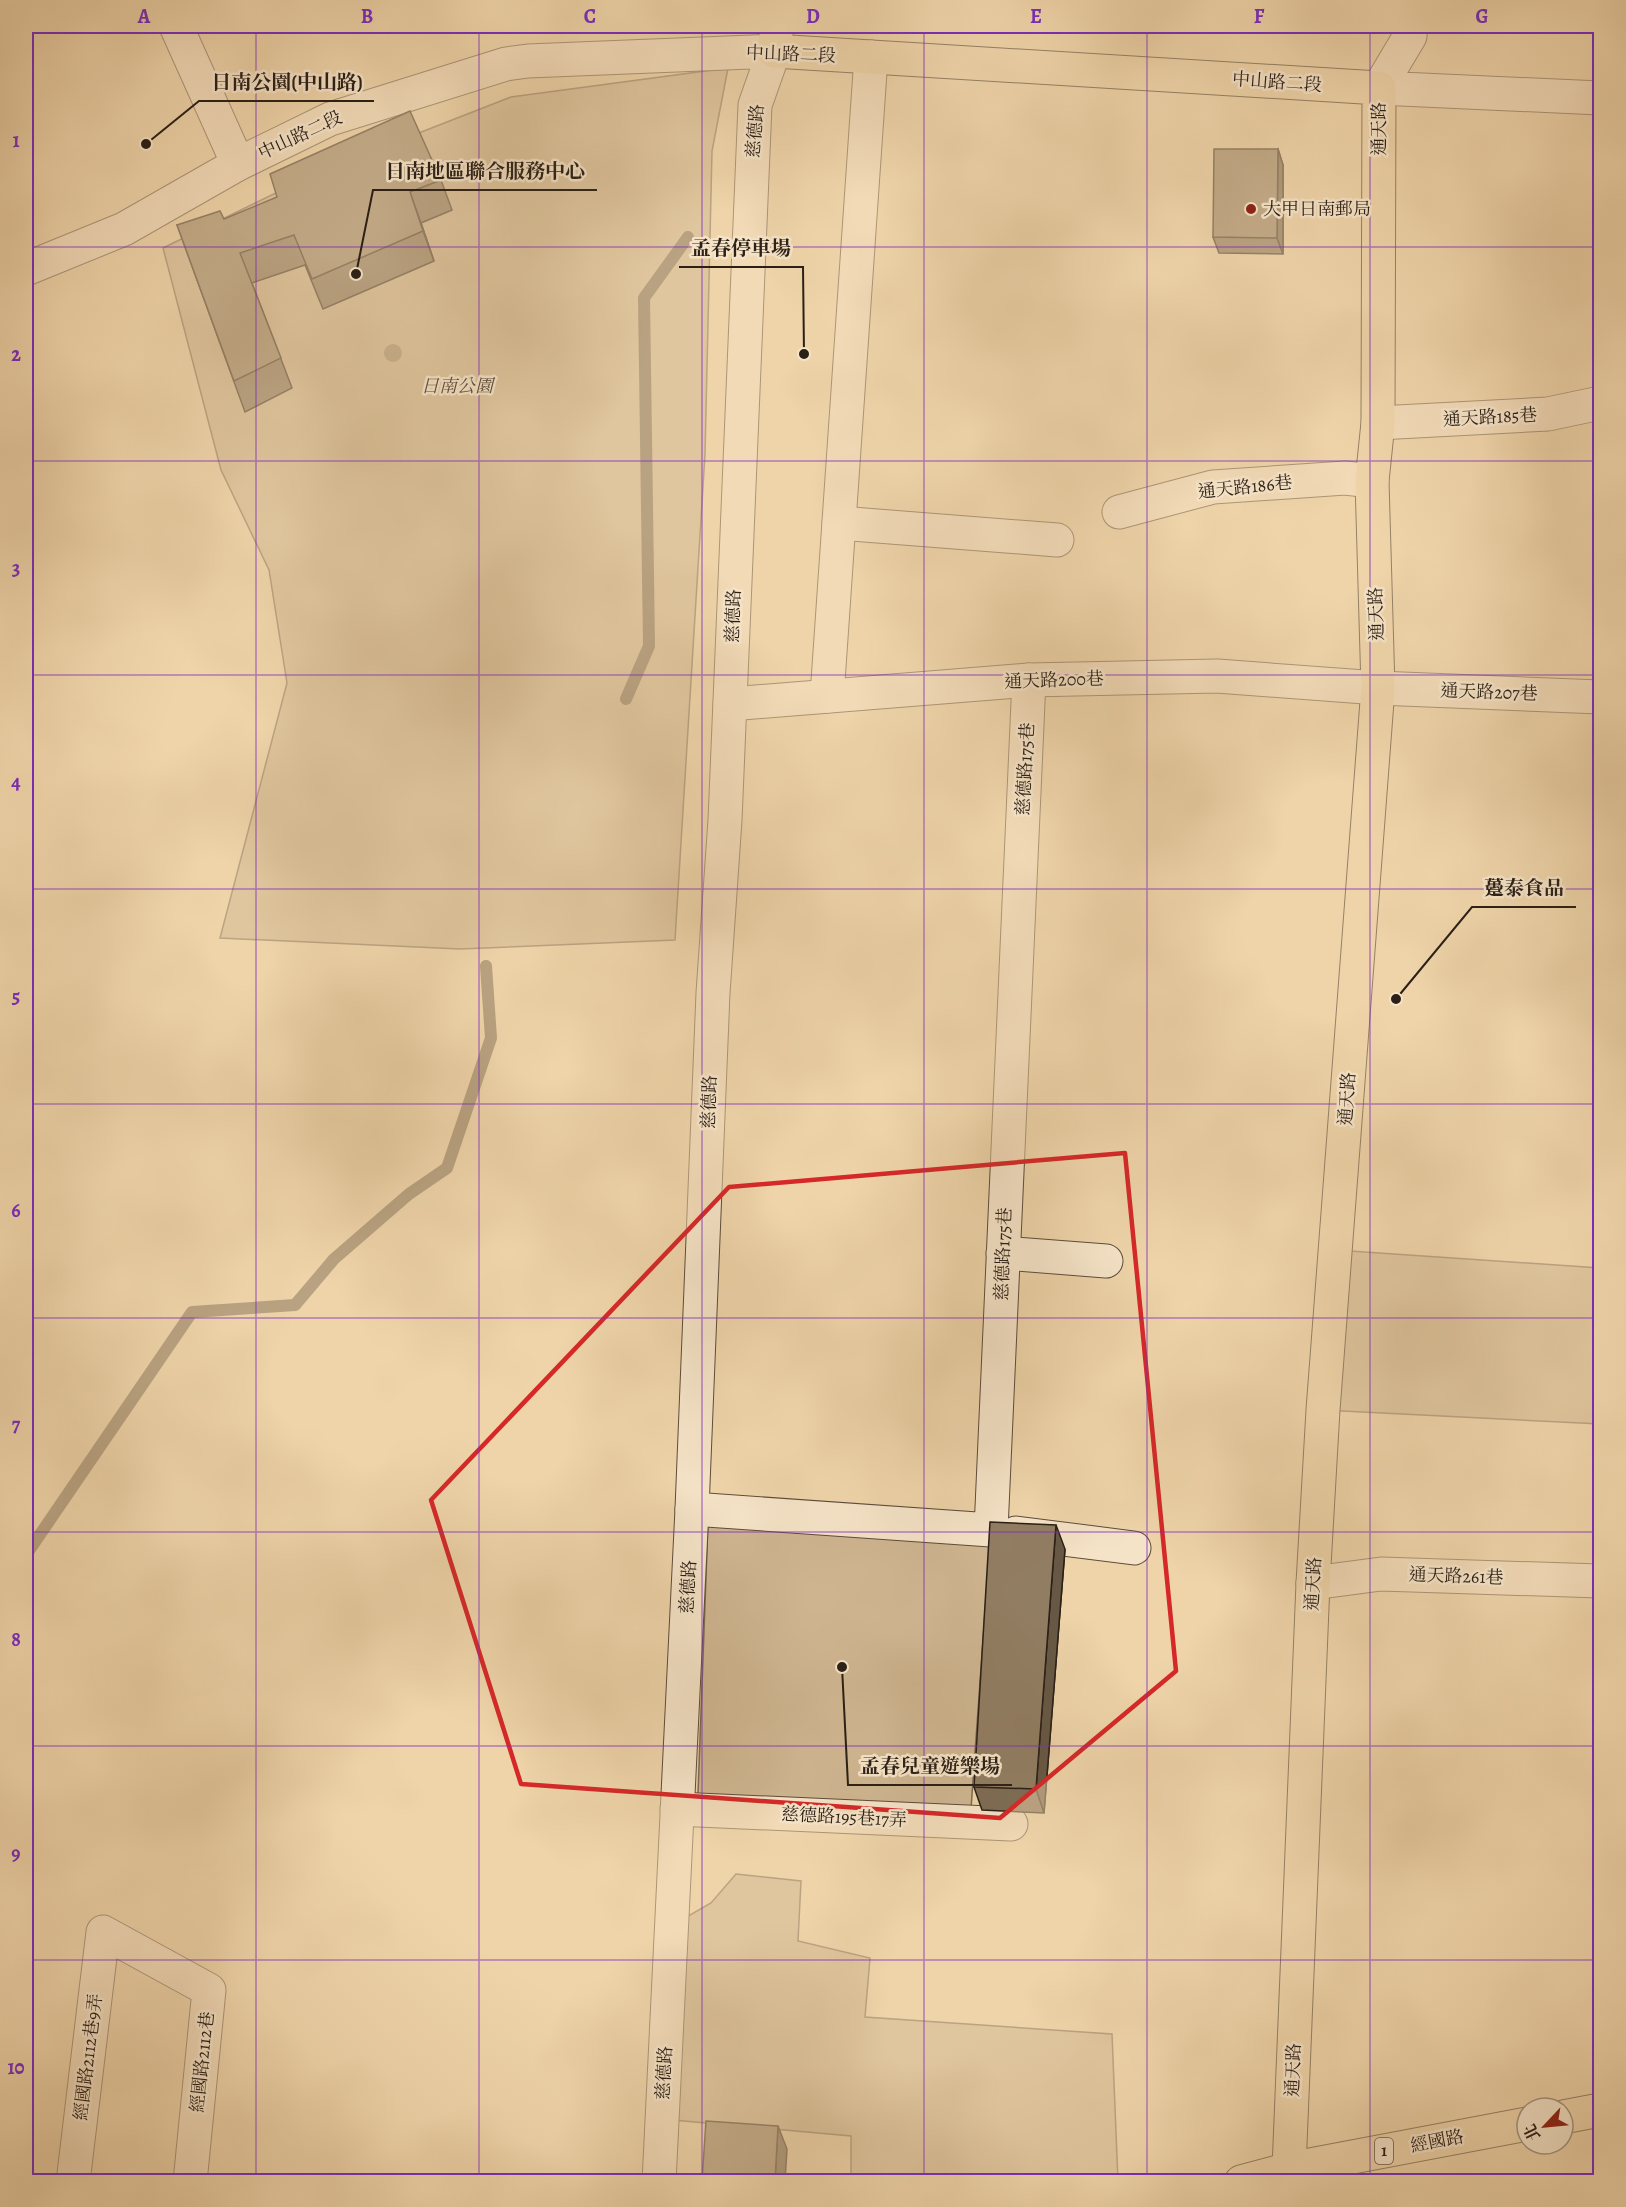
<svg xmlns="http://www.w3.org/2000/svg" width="1626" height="2207" font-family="Alegreya,'Noto Serif TC',serif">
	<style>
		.green { fill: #ceb590; stroke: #7c6a53; stroke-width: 1.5 }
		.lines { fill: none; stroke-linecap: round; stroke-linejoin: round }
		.stream { stroke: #786650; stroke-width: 12 }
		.minor-casing { stroke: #5c4c3b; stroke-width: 35 }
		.major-casing { stroke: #2b1f16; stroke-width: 35 }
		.minor { stroke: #f5e3c7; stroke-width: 33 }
		.major { stroke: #efd4a9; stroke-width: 33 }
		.tree { fill: #9e896c }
		.wall { fill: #7d6c54; stroke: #2b1f16; stroke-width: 1.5 }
		.shaded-wall { fill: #665845; stroke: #2b1f16; stroke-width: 1.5 }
		.building { fill: #917d62; stroke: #2b1f16; stroke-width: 1.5 }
		.marked { fill: none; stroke: #d62828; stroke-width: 4.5; stroke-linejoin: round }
		.grid { fill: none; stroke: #7b2cbf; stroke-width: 1.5; stroke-opacity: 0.55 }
		.poi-dot { fill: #8f2418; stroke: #f5e3c7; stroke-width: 2 }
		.labels { text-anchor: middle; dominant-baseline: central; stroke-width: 5; stroke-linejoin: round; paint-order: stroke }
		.shield { fill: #f5e3c7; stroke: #685a4b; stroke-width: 1.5 }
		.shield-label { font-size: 16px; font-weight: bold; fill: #2b1f16 }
		.street-label { font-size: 18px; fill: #2b1f16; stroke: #f5e3c7 }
		.poi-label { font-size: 18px; fill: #2b1f16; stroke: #f5e3c7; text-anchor: start }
		.park-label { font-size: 18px; font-style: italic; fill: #5c4c3b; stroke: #f5e3c7 }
		.leader { fill: none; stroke: #2b1f16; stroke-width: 2 }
		.callout-dot { fill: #2b1f16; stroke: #f5e3c7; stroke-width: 2 }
		.callout-label { font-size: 20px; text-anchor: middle; font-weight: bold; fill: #2b1f16; stroke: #f5e3c7; stroke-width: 5; stroke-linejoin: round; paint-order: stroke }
		.neatline { fill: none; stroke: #7b2cbf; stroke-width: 2 }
		.grid-label { font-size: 20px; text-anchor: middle; font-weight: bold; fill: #7b2cbf }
	</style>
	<rect width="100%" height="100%" fill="#efd4a9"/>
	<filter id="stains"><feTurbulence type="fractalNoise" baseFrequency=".00333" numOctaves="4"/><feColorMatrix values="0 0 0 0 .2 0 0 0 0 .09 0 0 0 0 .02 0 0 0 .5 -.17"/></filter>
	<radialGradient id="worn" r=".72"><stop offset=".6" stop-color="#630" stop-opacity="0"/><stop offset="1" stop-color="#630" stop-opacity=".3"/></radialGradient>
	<g class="green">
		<polygon points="728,68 712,151 705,454 675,940 460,949 220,938 287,683 269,570 221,470 163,248 319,172 511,97"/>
		<polygon points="1335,1250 1600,1268 1600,1424 1323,1410"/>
		<polygon points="708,1522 990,1541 971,1809 698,1794"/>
		<polygon points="736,1874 801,1881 798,1941 870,1958 865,2017 1112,2034 1118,2181 851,2181 851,2136 662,2119 671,1926 711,1903"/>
	</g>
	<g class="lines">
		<g class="stream">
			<polyline points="626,699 649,646 644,298 688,237"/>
			<polyline points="26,1555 192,1312 295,1305 334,1259 409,1194 447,1168 491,1038 486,966"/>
		</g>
		<defs>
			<g id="minor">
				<polyline points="176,26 238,164"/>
				<polyline points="1406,26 1410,36 1379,88 1600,98"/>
				<polyline points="26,269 124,229 238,164 330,119 506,64 528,61 774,51 755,105 725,820 713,993 692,1509 659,2182"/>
				<polyline points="1378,423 1548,414 1600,403"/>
				<polyline points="1119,512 1213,487 1345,478 1372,481"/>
				<polyline points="839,523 1057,540"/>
				<polyline points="827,696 871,57"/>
				<polyline points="730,704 1029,680 1217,676 1378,688 1600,697"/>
				<polyline points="1003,1253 1106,1261"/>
				<polyline points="692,1509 991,1530 1029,680"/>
				<polyline points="1016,1533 1134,1548"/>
				<polyline points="1313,1583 1381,1574 1600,1581"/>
				<polyline points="677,1809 1011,1824"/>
				<polyline points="73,2182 103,1932 209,1990 190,2182"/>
			</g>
			<g id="major">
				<polyline points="777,26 774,51 1379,88 1378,423 1372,481 1378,688 1323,1410 1313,1583 1289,2169 1290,2182"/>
				<polyline points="1563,2117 1600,2110"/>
				<polyline points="1241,2182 1289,2169 1527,2124"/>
			</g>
		</defs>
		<use href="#minor" class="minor-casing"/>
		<use href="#major" class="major-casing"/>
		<use href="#minor" class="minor"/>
		<use href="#major" class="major"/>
	</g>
	<circle class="tree" cx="393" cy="353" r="9"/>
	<g class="wall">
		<polygon points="1278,149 1283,165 1283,254 1219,253 1213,237"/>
		<polygon points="441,180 452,210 421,223 434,261 323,309 305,265 252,283 292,388 245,412 177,225 224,219"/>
		<polygon points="1065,1549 1044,1813 982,1810 974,1787"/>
	</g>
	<g class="shaded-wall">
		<polygon points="1278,149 1283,165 1283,254 1277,238"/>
		<polygon points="410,192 421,223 434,261 423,231"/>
		<polygon points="1056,1525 1065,1549 1044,1813 1036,1789"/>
		<polygon points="778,2126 787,2149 785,2181 775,2181"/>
	</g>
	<g class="building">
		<polygon points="410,111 441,180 410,192 423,231 312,279 294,235 240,253 281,358 234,381 177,225 220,211 224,219 277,197 270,174"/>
		<polygon points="1214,149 1278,149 1277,238 1213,237"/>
		<polygon points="990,1522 1056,1525 1036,1789 974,1787"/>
		<polygon points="706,2121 778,2126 775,2181 702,2181"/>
	</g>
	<path d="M0 0H1626V2207H0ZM1125 1153 1176 1671 1000 1818 521 1784 431 1500 729 1187Z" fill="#efd4a9" fill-opacity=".55" fill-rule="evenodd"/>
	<path class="marked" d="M1125 1153 1176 1671 1000 1818 521 1784 431 1500 729 1187Z"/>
	<path class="grid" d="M256 26V2182M479 26V2182M702 26V2182M924 26V2182M1147 26V2182M1370 26V2182M26 247H1600M26 461H1600M26 675H1600M26 889H1600M26 1104H1600M26 1318H1600M26 1532H1600M26 1746H1600M26 1960H1600"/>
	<circle class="poi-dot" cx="1251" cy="209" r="6"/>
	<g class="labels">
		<rect class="shield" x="1375" y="2138" width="18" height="26" rx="4.5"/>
		<g class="shield-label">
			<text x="1384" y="2151">1</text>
		</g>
		<g class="street-label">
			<text transform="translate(791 54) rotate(2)">中山路二段</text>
			<text transform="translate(1277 82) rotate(4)">中山路二段</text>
			<text transform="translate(1379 129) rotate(-90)">通天路</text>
			<text transform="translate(755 131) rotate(-85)">慈德路</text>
			<text transform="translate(300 135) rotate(-25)">中山路二段</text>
			<text transform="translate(1490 417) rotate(-3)">通天路185巷</text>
			<text transform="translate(1245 487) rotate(-6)">通天路186巷</text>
			<text transform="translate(1376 614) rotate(-92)">通天路</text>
			<text transform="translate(733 616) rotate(-88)">慈德路</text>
			<text transform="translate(1054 680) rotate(-2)">通天路200巷</text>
			<text transform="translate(1489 692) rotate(2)">通天路207巷</text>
			<text transform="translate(1025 769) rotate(-87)">慈德路175巷</text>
			<text transform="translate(1347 1099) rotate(-86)">通天路</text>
			<text transform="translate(709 1102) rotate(-88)">慈德路</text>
			<text transform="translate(1003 1254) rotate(-88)">慈德路175巷</text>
			<text transform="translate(1456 1576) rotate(2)">通天路261巷</text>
			<text transform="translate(1313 1584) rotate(-87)">通天路</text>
			<text transform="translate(688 1587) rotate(-87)">慈德路</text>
			<text transform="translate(844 1817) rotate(3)">慈德路195巷17弄</text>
			<text transform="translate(88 2057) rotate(-83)">經國路2112巷9弄</text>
			<text transform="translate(202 2062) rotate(-84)">經國路2112巷</text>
			<text transform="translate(1293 2070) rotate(-88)">通天路</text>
			<text transform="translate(664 2073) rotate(-87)">慈德路</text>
			<text transform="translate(1437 2141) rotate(-11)">經國路</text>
		</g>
		<g class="poi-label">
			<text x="1263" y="209">大甲日南郵局</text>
		</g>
		<g class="park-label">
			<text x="457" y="386">日南公園</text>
		</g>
	</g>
	<path class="leader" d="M146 144L199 101H374M356 274L373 190H597M804 354L803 267H679M1396 999L1472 907H1576M842 1667L848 1785H1012"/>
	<g class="callout-dot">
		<circle cx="146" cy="144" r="6"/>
		<circle cx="356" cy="274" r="6"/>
		<circle cx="804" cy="354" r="6"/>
		<circle cx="1396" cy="999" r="6"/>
		<circle cx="842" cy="1667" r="6"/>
	</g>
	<g class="callout-label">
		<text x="287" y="89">日南公園(中山路)</text>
		<text x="485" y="178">日南地區聯合服務中心</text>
		<text x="741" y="255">孟春停車場</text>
		<text x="1524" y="895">躉泰食品</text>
		<text x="930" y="1773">孟春兒童遊樂場</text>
	</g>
	<rect width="1626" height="2207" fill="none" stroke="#efd4a9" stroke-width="66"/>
	<g transform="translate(1545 2126) rotate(244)"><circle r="28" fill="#f5e3c7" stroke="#a49580" stroke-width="1.5"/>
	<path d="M0-4.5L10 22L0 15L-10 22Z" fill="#8f2418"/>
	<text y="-9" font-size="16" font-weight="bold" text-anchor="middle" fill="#2b1f16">北</text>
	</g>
	<rect x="33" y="33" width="1560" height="2141" class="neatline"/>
	<g class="grid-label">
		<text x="144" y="23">A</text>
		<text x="367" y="23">B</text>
		<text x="590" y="23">C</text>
		<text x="813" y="23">D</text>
		<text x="1036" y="23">E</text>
		<text x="1259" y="23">F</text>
		<text x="1482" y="23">G</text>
		<text x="16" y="147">1</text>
		<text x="16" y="361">2</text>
		<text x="16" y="575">3</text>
		<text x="16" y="789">4</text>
		<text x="16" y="1003">5</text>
		<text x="16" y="1217">6</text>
		<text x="16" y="1431">7</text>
		<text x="16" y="1646">8</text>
		<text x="16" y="1860">9</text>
		<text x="16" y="2074">10</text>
	</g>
	<rect width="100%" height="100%" filter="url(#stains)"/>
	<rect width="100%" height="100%" fill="url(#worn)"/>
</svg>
